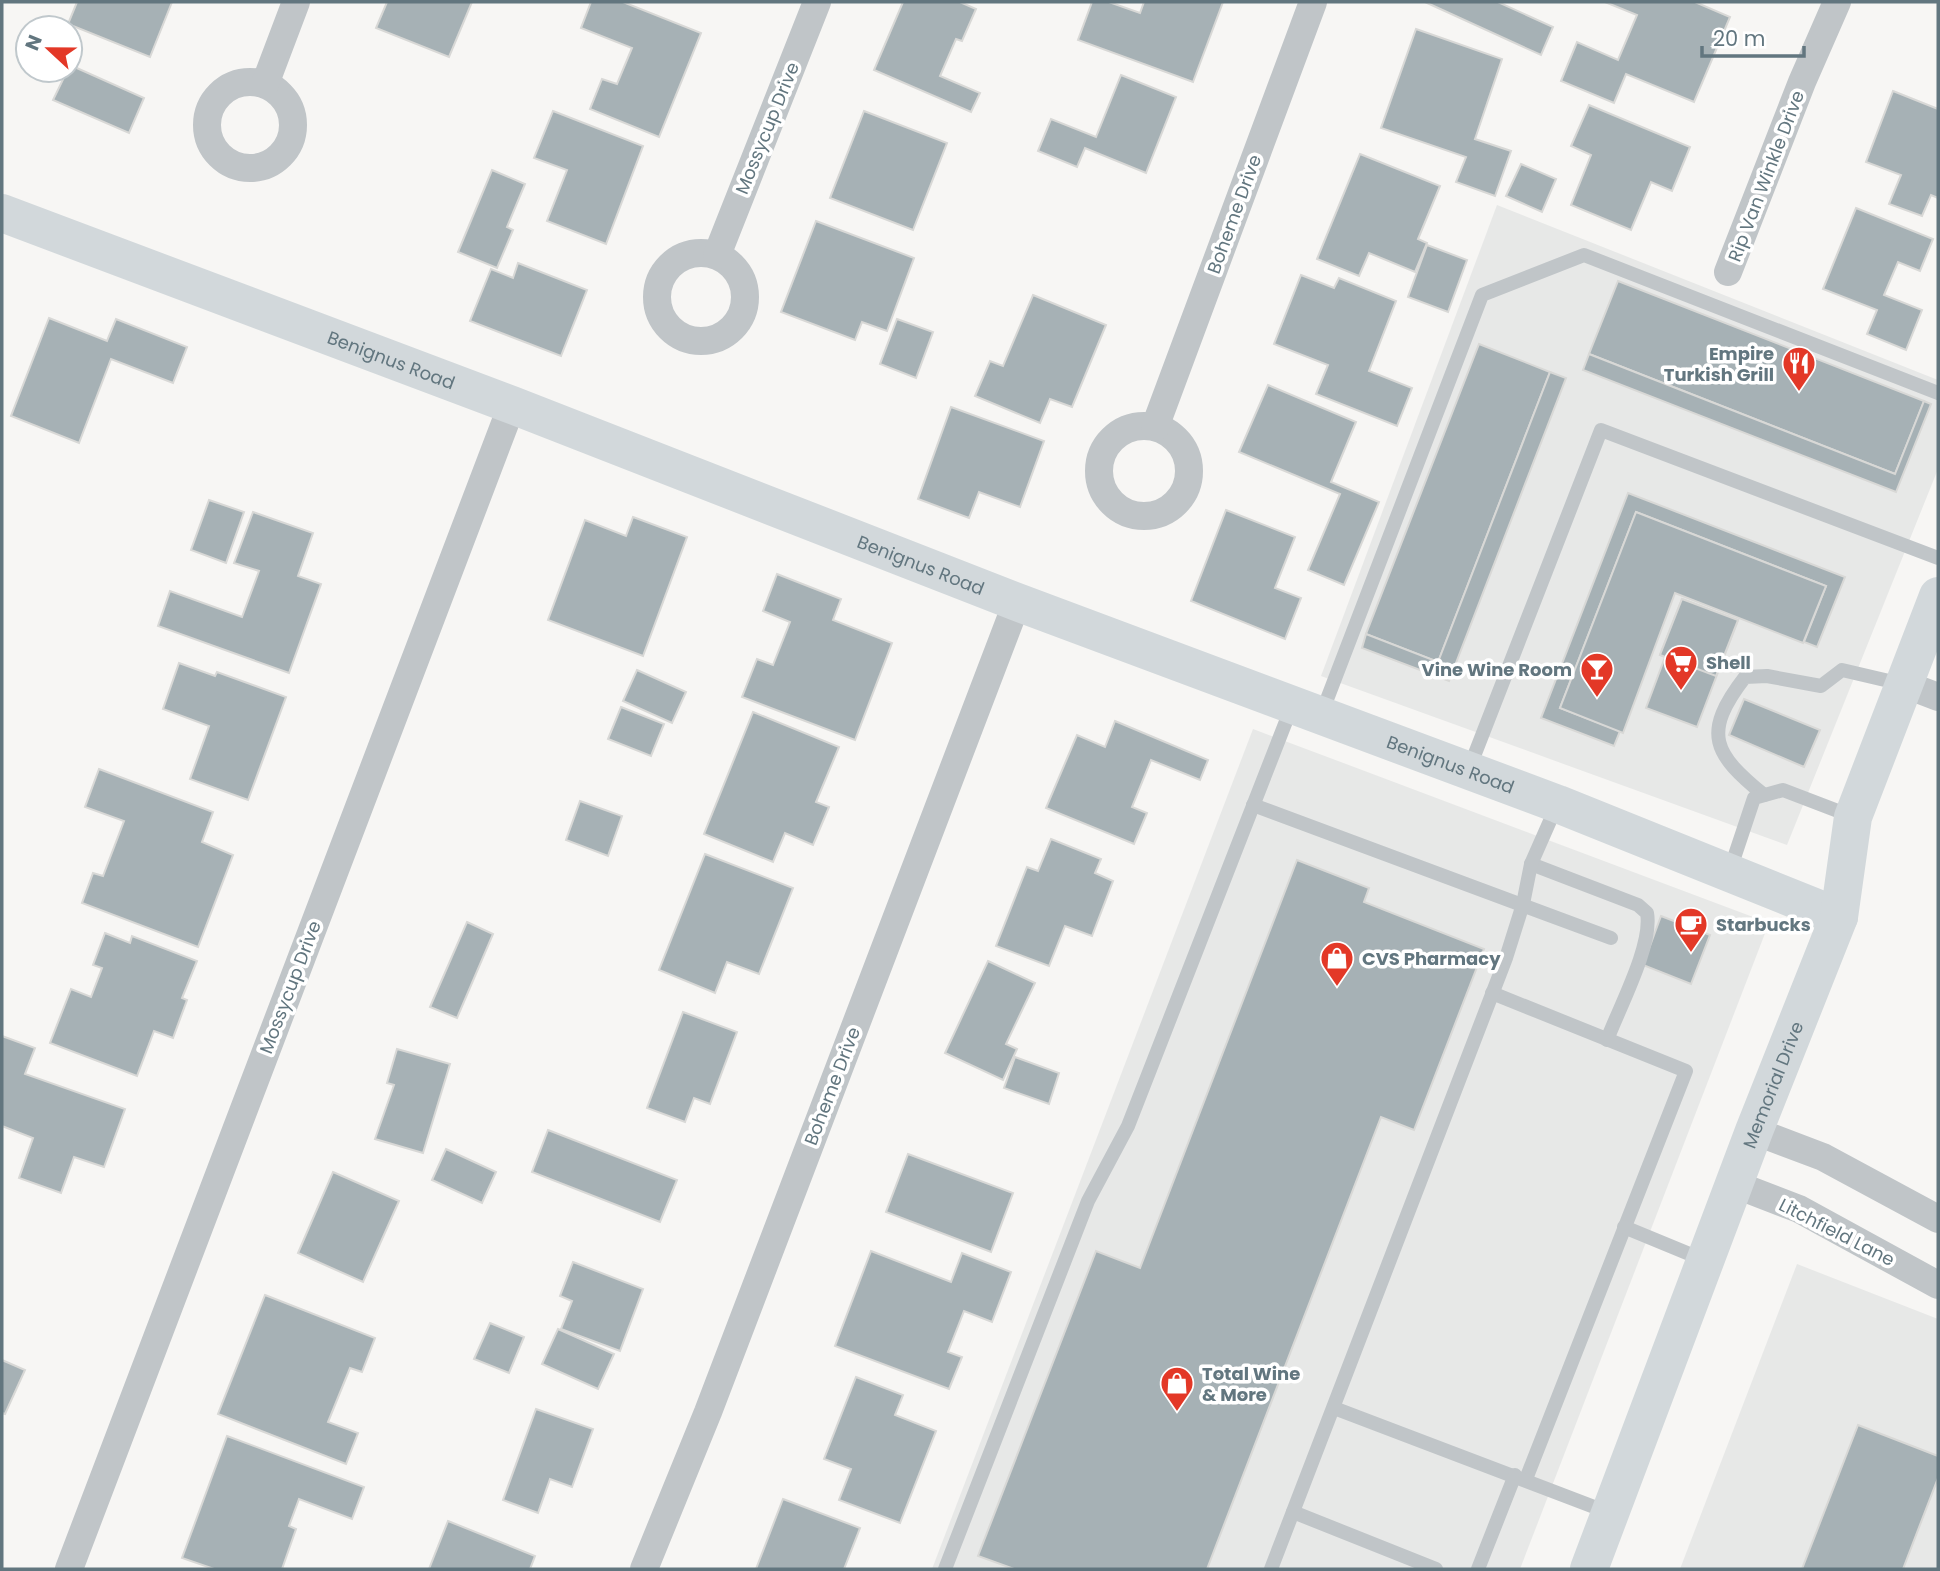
<svg xmlns="http://www.w3.org/2000/svg" width="1940" height="1571" font-family="Poppins,sans-serif">
	<style>
		.built { fill: #e7e8e7 }
		.building { fill: #a6b1b5; stroke: #d8d8d6; stroke-width: 2 }
		.lines { fill: none; stroke-linecap: round; stroke-linejoin: round }
		.lane { stroke: #c0c5c8; stroke-width: 14 }
		.street { stroke: #c0c5c8; stroke-width: 28 }
		.secondary { stroke: #d2d8db; stroke-width: 38 }
		.labels { text-anchor: middle; dominant-baseline: central; stroke-width: 7; stroke-linejoin: round; paint-order: stroke }
		.street-label { font-size: 18px; fill: #62767f; stroke: #fff }
		.poi-label { font-size: 18px; font-weight: bold; fill: #62767f; stroke: #fff; text-anchor: start }
	</style>
	<rect width="100%" height="100%" fill="#f7f6f4"/>
	<g class="built">
		<polygon points="1497,205 1938,380 1938,469 1787,845 1321,676"/>
		<polygon points="1253,729 1769,923 1520,1569 932,1569"/>
		<polygon points="1797,1264 1938,1319 1938,1569 1680,1569"/>
	</g>
	<g class="building">
		<polygon points="77,2 172,2 150,57 68,24"/>
		<polygon points="387,2 472,2 449,57 376,28"/>
		<polygon points="591,2 623,2 701,33 659,137 590,109 602,79 617,84 632,48 581,28"/>
		<polygon points="903,2 960,2 976,9 962,41 956,39 940,76 980,93 971,112 874,70"/>
		<polygon points="1092,2 1109,2 1140,13 1144,2 1223,2 1193,82 1078,40"/>
		<polygon points="1425,2 1498,2 1553,27 1541,55"/>
		<polygon points="1605,2 1695,2 1730,17 1694,102 1626,74 1614,103 1561,81 1577,42 1618,60 1637,15"/>
		<polygon points="1416,29 1502,59 1475,139 1511,151 1495,196 1456,182 1466,157 1381,128"/>
		<polygon points="70,65 144,98 129,133 53,100"/>
		<polygon points="1121,75 1176,97 1146,173 1085,148 1077,167 1038,151 1051,119 1096,137"/>
		<polygon points="1893,91 1938,109 1938,198 1931,195 1922,216 1889,204 1901,175 1866,162"/>
		<polygon points="1589,105 1690,147 1672,191 1651,182 1631,230 1571,205 1591,155 1571,146"/>
		<polygon points="553,111 643,146 606,244 547,221 567,170 534,158"/>
		<polygon points="864,111 947,143 913,230 830,198"/>
		<polygon points="1360,154 1440,186 1418,239 1427,243 1415,272 1369,253 1359,276 1317,259"/>
		<polygon points="1521,164 1556,179 1542,212 1506,196"/>
		<polygon points="492,170 525,184 507,227 513,230 497,268 458,252"/>
		<polygon points="1856,208 1933,239 1920,271 1898,262 1884,295 1922,310 1906,350 1867,334 1877,310 1823,289"/>
		<polygon points="816,221 914,258 887,331 862,322 855,340 781,312"/>
		<polygon points="1427,245 1467,260 1448,312 1408,297"/>
		<polygon points="518,263 587,290 561,356 470,321 491,269 513,278"/>
		<polygon points="1301,275 1334,288 1339,278 1396,301 1369,371 1412,388 1397,426 1316,394 1328,365 1274,344"/>
		<polygon points="1618,281 1924,401 1895,474 1589,354"/>
		<polygon points="1033,295 1106,325 1072,407 1050,399 1040,423 975,396 990,361 1003,366"/>
		<polygon points="49,318 107,341 116,319 187,347 173,383 111,359 79,443 11,416"/>
		<polygon points="897,319 933,332 916,378 880,364"/>
		<polygon points="1479,344 1550,372 1438,662 1366,634"/>
		<polygon points="1589,354 1895,474 1924,401 1931,404 1896,492 1583,370"/>
		<polygon points="1550,372 1566,378 1449,681 1362,648 1366,634 1438,662"/>
		<polygon points="1268,385 1356,422 1331,482 1379,502 1344,585 1308,570 1340,494 1239,452"/>
		<polygon points="951,407 1044,441 1020,507 979,492 969,518 918,499"/>
		<polygon points="1628,493 1845,577 1817,647 1804,642 1826,586 1636,512 1560,708 1620,731 1614,746 1541,718"/>
		<polygon points="209,500 244,512 226,563 191,550"/>
		<polygon points="1226,510 1295,537 1275,588 1301,598 1285,639 1191,601"/>
		<polygon points="253,512 313,533 298,576 321,584 289,673 158,626 170,591 242,617 259,571 234,563"/>
		<polygon points="1636,512 1826,586 1803,643 1675,593 1623,733 1560,708"/>
		<polygon points="633,517 687,537 643,656 548,620 585,520 626,536"/>
		<polygon points="777,574 841,599 833,620 892,643 855,740 742,697 757,659 773,665 790,622 763,611"/>
		<polygon points="1682,599 1738,620 1697,727 1646,708 1665,657 1660,655"/>
		<polygon points="1682,599 1738,620 1716,676 1660,655"/>
		<polygon points="179,663 215,676 217,672 286,697 248,800 190,779 209,726 163,709"/>
		<polygon points="637,670 686,692 672,723 623,701"/>
		<polygon points="1744,699 1820,730 1804,767 1729,735"/>
		<polygon points="621,707 664,724 651,756 608,739"/>
		<polygon points="753,712 839,747 816,802 829,807 813,845 785,833 773,862 704,834"/>
		<polygon points="1115,721 1208,760 1200,780 1151,760 1132,807 1147,813 1134,844 1046,808 1077,735 1105,747"/>
		<polygon points="99,769 213,812 202,842 233,855 198,947 82,903 93,873 103,876 124,821 85,807"/>
		<polygon points="580,801 622,816 608,856 566,840"/>
		<polygon points="1051,839 1101,859 1095,873 1113,881 1092,936 1065,926 1049,966 996,946 1027,867 1038,871"/>
		<polygon points="705,854 793,888 759,974 727,962 715,993 659,970"/>
		<polygon points="1297,860 1369,888 1364,902 1484,949 1414,1130 1381,1117 1207,1569 1014,1569 978,1556 1096,1251 1140,1268"/>
		<polygon points="1661,916 1710,935 1691,984 1643,965"/>
		<polygon points="467,922 493,934 457,1018 430,1007"/>
		<polygon points="105,933 130,943 132,936 197,961 182,998 187,1000 173,1038 154,1031 137,1076 50,1043 71,989 91,997 102,968 93,965"/>
		<polygon points="988,961 1035,983 1006,1044 1017,1049 1003,1080 945,1053"/>
		<polygon points="683,1012 737,1032 710,1104 694,1098 685,1122 647,1108"/>
		<polygon points="2,1036 35,1048 25,1074 125,1109 104,1167 74,1157 61,1193 19,1178 33,1138 2,1126"/>
		<polygon points="397,1049 450,1064 423,1153 375,1139 394,1085 387,1083"/>
		<polygon points="1015,1057 1059,1073 1049,1104 1004,1088"/>
		<polygon points="548,1130 677,1180 660,1222 532,1172"/>
		<polygon points="446,1149 496,1172 482,1203 432,1180"/>
		<polygon points="908,1154 1013,1193 991,1252 886,1212"/>
		<polygon points="333,1172 399,1201 363,1282 298,1253"/>
		<polygon points="871,1251 951,1282 962,1253 1011,1272 992,1322 964,1311 948,1352 962,1357 949,1389 835,1346"/>
		<polygon points="573,1262 643,1289 620,1351 561,1329 572,1301 560,1296"/>
		<polygon points="265,1295 375,1338 362,1372 350,1368 328,1422 358,1433 346,1464 218,1414"/>
		<polygon points="490,1323 524,1337 509,1373 474,1359"/>
		<polygon points="558,1329 614,1354 598,1389 542,1364"/>
		<polygon points="2,1360 25,1370 5,1414 2,1413"/>
		<polygon points="856,1377 903,1395 895,1415 936,1431 900,1523 839,1500 851,1469 824,1459"/>
		<polygon points="536,1409 593,1429 572,1487 550,1479 538,1513 503,1500"/>
		<polygon points="1858,1425 1938,1456 1938,1478 1903,1569 1802,1569"/>
		<polygon points="227,1436 364,1487 352,1519 299,1499 289,1526 296,1529 282,1569 214,1569 182,1558"/>
		<polygon points="783,1499 860,1528 844,1569 756,1569"/>
		<polygon points="448,1521 535,1556 530,1569 429,1569"/>
	</g>
	<g class="lines">
		<g class="lane">
			<polyline points="1321,715 1482,295 1584,255 1938,393"/>
			<polyline points="1469,769 1601,430 1938,558"/>
			<path d="M1764 795C1714 754 1701 734 1745 677L1767 676 1821 686 1842 670 1902 684"/>
			<polyline points="1253,805 1611,938"/>
			<path d="M1531 864 1638 905 1647 913C1653 945 1619 1008 1607 1040"/>
			<polyline points="1730,870 1754,798 1783,790 1851,816"/>
			<polyline points="1492,993 1686,1071 1526,1479"/>
			<polyline points="1624,1227 1704,1260"/>
			<polyline points="1334,1408 1610,1513"/>
			<polyline points="1293,1512 1436,1569"/>
			<polyline points="945,1569 1088,1201 1128,1126 1292,706"/>
			<polyline points="1271,1569 1506,958 1523,904 1531,864 1557,805"/>
			<polyline points="1478,1569 1515,1475"/>
		</g>
		<g class="street">
			<circle cx="250" cy="125" r="43"/>
			<polyline points="265,84 296,2"/>
			<circle cx="701" cy="297" r="44"/>
			<polyline points="717,255 817,2"/>
			<polyline points="1728,272 1802,82 1837,2"/>
			<circle cx="1144" cy="471" r="45"/>
			<polyline points="1155,427 1313,2"/>
			<polyline points="1904,684 1938,697"/>
			<polyline points="1754,1131 1823,1157 1938,1219"/>
			<polyline points="1734,1184 1799,1209 1938,1285"/>
			<polyline points="69,1569 512,405"/>
			<polyline points="644,1569 708,1412 1017,602"/>
		</g>
		<g class="secondary">
			<path id="s1" d="M2 213 512 405 1017 602 1558 804 1839 917"/>
			<path id="s2" d="M1589 1569 1754 1131 1839 917 1853 817 1938 596"/>
		</g>
	</g>
	<defs>
		<symbol id="restaurant-pin" viewBox="-11 -11 22 30"><path d="M0 17L-7.5 6A9.5 9.5 0 1 1 7.5 6Z" fill="#e33827" stroke="#fff"/><path d="M-5-6h1v4h1v-4h1v4h1v-4h1v5L-1.5 .5V6h-2V.5L-5-1ZM5-6V6H3V1.5H1.5Q1.5-4 5-6Z" fill="#fff"/></symbol>
		<symbol id="supermarket-pin" viewBox="-11 -11 22 30"><path d="M0 17L-7.5 6A9.5 9.5 0 1 1 7.5 6Z" fill="#e33827" stroke="#fff"/><path d="M-6-5.5h2.5l.6 2H6L4.5 2H-2.5L-4.4-4H-6ZM-1.5 3.2a1.3 1.3 0 1 0 .1 0ZM3 3.2a1.3 1.3 0 1 0 .1 0Z" fill="#fff"/></symbol>
		<symbol id="bar-pin" viewBox="-11 -11 22 30"><path d="M0 17L-7.5 6A9.5 9.5 0 1 1 7.5 6Z" fill="#e33827" stroke="#fff"/><path d="M-6-5H6L.8 .8V4.5H3.5V6h-7V4.5H-.8V.8Z" fill="#fff"/></symbol>
		<symbol id="cafe-pin" viewBox="-11 -11 22 30"><path d="M0 17L-7.5 6A9.5 9.5 0 1 1 7.5 6Z" fill="#e33827" stroke="#fff"/><path d="M-5.5-4.5H6V0H3Q3 3.5 0 3.5H-2.5Q-5.5 3.5-5.5 0ZM3-3.2v2h1.7v-2ZM-6 4.5H4V6H-6Z" fill="#fff"/></symbol>
		<symbol id="shop-pin" viewBox="-11 -11 22 30"><path d="M0 17L-7.5 6A9.5 9.5 0 1 1 7.5 6Z" fill="#e33827" stroke="#fff"/><path d="M-5-2.5h2.3a2.7 3.5 0 0 1 5.4 0H5L5.5 6h-11ZM-1.5-2.5h3a1.5 2.3 0 0 0-3 0Z" fill="#fff"/></symbol>
	</defs>
	<g fill-rule="evenodd">
		<use href="#restaurant-pin" x="1780" y="344" width="38" height="52"/>
		<use href="#supermarket-pin" x="1662" y="643" width="38" height="52"/>
		<use href="#bar-pin" x="1578" y="650" width="38" height="52"/>
		<use href="#cafe-pin" x="1672" y="905" width="38" height="52"/>
		<use href="#shop-pin" x="1318" y="939" width="38" height="52"/>
		<use href="#shop-pin" x="1158" y="1364" width="38" height="52"/>
	</g>
	<g class="labels">
		<g class="street-label">
			<text transform="translate(767 128) rotate(-68)">Mossycup Drive</text>
			<text transform="translate(1766 176) rotate(-69)">Rip Van Winkle Drive</text>
			<text transform="translate(1234 214) rotate(-70)">Boheme Drive</text>
			<text stroke="none"><textPath href="#s1" startOffset="416">Benignus Road</textPath></text>
			<text stroke="none"><textPath href="#s1" startOffset="984">Benignus Road</textPath></text>
			<text stroke="none"><textPath href="#s1" startOffset="1550">Benignus Road</textPath></text>
			<text transform="translate(290 987) rotate(-69)">Mossycup Drive</text>
			<text stroke="none"><textPath href="#s2" startOffset="518">Memorial Drive</textPath></text>
			<text transform="translate(832 1086) rotate(-69)">Boheme Drive</text>
			<text transform="translate(1837 1232) rotate(27)">Litchfield Lane</text>
		</g>
		<g class="poi-label">
			<text x="1774" y="353" text-anchor="end">Empire<tspan x="1774" dy="21">Turkish Grill</tspan></text>
			<text x="1706" y="662">Shell</text>
			<text x="1572" y="669" text-anchor="end">Vine Wine Room</text>
			<text x="1716" y="924">Starbucks</text>
			<text x="1362" y="958">CVS Pharmacy</text>
			<text x="1202" y="1373">Total Wine<tspan x="1202" dy="21">&amp; More</tspan></text>
		</g>
	</g>
	<rect width="1940" height="1571" fill="none" stroke="#62767f" stroke-width="7"/>
	<g transform="translate(49 49) rotate(292)"><circle r="33" fill="#ffffff" stroke="#c0c8cc" stroke-width="2"/>
	<path d="M0-5L12 26L0 18L-12 26Z" fill="#e33827"/>
	<text y="-10" font-size="19" font-weight="bold" text-anchor="middle" fill="#62767f">N</text>
	</g>
	<path d="M1702 46v10h102v-10" fill="none" stroke="#62767f" stroke-width="3.5"/>
	<text x="1713" y="46" font-size="21" fill="#62767f" stroke="#ffffff" stroke-width="5" paint-order="stroke">20 m</text>
</svg>
